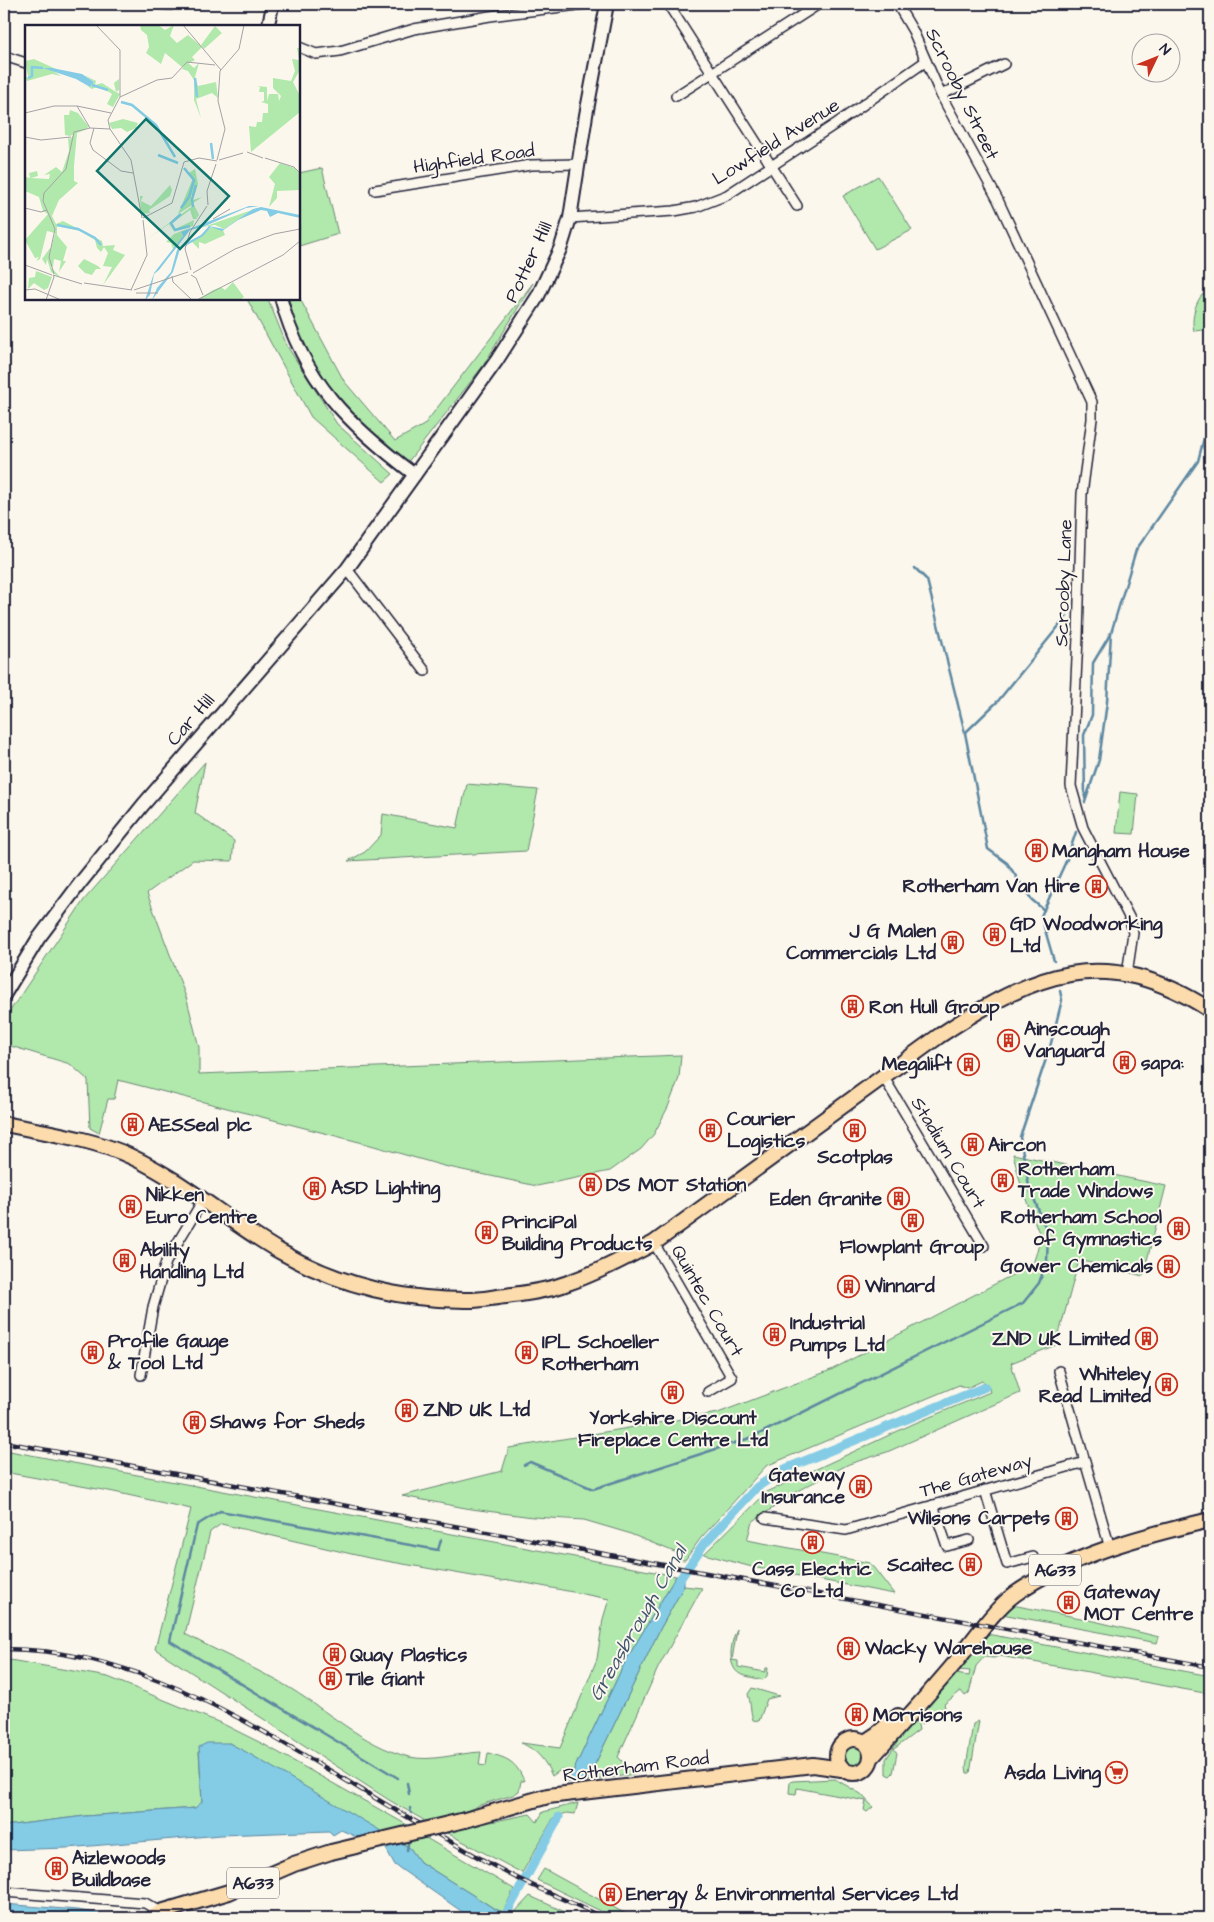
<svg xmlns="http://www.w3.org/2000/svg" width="1214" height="1922" font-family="'Architects Daughter',sans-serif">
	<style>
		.green { fill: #b1e9ac; stroke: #6a8674 }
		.water { fill: #84cbe5; stroke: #5d87a1 }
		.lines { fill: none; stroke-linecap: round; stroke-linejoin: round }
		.stream { stroke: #5d87a1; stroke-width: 2.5 }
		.canal { stroke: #84cbe5; stroke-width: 9 }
		.minor-casing { stroke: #22223b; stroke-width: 12 }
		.tertiary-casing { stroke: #22223b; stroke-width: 15 }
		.secondary-casing { stroke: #22223b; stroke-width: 16 }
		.primary-casing { stroke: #22223b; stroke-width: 18 }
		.minor { stroke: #fbf7ec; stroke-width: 9 }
		.tertiary { stroke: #fbf7ec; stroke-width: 11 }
		.secondary { stroke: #fbf7ec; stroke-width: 12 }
		.primary { stroke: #fcdcac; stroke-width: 14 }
		.rail-casing { stroke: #22223b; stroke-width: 4.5 }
		.rail { stroke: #fbf7ec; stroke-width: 2.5; stroke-dasharray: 8; stroke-linecap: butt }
		.primary-bridge-casing { stroke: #22223b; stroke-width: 18; stroke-linecap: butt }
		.primary-bridge { stroke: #fcdcac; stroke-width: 14 }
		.labels { text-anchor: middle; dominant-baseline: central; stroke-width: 4; stroke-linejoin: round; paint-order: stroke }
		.shield { fill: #fbf7ec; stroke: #636270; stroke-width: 1 }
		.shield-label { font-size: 18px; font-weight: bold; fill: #22223b }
		.street-label { font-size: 19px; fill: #22223b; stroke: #fbf7ec }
		.poi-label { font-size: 19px; font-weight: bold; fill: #22223b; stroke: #fbf7ec; text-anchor: start }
		.water-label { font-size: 20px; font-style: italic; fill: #3f556e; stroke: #fbf7ec }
		.inset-river { fill: none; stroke: #84cbe5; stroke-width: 2.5 }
		.inset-road { fill: none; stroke: #a4a2a5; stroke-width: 1 }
		.view { fill: #0f766e; fill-opacity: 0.15; stroke: #0f766e; stroke-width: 2.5 }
		.inset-edge { fill: none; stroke: #22223b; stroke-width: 2.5 }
	</style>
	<rect width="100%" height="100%" fill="#fbf7ec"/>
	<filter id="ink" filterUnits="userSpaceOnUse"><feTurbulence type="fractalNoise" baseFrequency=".02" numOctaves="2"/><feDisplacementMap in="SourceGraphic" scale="10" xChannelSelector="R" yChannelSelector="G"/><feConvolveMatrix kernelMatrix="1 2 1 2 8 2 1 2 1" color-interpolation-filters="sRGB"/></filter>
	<g filter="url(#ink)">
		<g class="green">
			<polygon points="322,168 338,234 299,246 299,173"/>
			<polygon points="878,176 912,230 875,249 843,196"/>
			<polygon points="533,283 483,366 407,463 349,416 298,337 289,299 299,299 299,297 344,381 395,441 424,425"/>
			<path d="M1203 294 1210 297V325L1203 330 1194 331C1191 319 1195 302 1203 294Z"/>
			<polygon points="247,299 268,299 287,346 337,424 393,474 384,482 311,417"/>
			<polygon points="205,762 195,813 234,841 232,861 193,860 147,893 187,1000 199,1047 199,1074 681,1055 679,1078 668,1107 654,1134 641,1149 610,1171 537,1186 444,1166 367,1144 118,1080 114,1099 108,1099 99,1133 90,1128 88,1080 70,1064 4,1044 4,1020 84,900"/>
			<polygon points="467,784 538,790 526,851 348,861 365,852 381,835 383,814 457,828"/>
			<polygon points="1120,792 1138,794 1134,834 1116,833"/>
			<polygon points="1013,1154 1166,1186 1143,1276 1079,1260 1056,1345 1011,1363 1020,1393 887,1452 849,1464 801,1489 752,1522 747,1540 870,1563 894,1594 752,1567 704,1554 767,1492 913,1424 990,1392 988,1385 982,1381 967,1388 959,1385 766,1466 700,1539 685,1560 675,1559 677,1553 628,1533 584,1520 533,1517 471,1509 402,1496 502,1471 509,1448 718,1413 831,1370 1033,1264 1041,1238 1022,1189"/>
			<path d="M4 1450 676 1576 625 1662 568 1782 562 1769 552 1776C545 1760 537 1750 521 1743L560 1748 597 1659 603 1619 609 1599 510 1580 501 1581 369 1558 221 1524 210 1532 185 1634C217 1651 251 1666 283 1684 325 1708 362 1745 409 1757 433 1762 457 1753 481 1752L479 1765 486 1766 488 1753C507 1758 516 1761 524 1781H521L519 1791 513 1795 480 1805 456 1816 427 1822 389 1800 155 1649 191 1509 114 1492 4 1472Z"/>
			<polygon points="684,1586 702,1588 658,1668 618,1757 635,1774 587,1781 659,1631"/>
			<polygon points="1012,1605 1086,1619 1159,1637 1157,1643 1002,1614"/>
			<path d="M737 1629 732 1660 738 1661V1667L765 1672 766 1668H768L767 1676 763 1680C756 1678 747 1677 740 1674 726 1666 731 1641 737 1629Z"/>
			<polygon points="987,1634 1210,1676 1210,1694 1000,1656 994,1658 984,1657 976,1666 969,1693 965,1696 961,1691 944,1704 945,1707 922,1724 915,1715 935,1697 955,1674 969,1676 970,1671 958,1670"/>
			<polygon points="4,1659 108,1677 223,1724 265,1745 409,1826 383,1833 229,1743 199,1751 202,1803 195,1808 85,1816 4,1826"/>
			<path d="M752 1688 779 1696 767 1699 759 1721 753 1720C750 1711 751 1703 748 1694Z"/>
			<polygon points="914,1717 917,1720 919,1730 894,1749 897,1753 893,1773 890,1776 886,1774 886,1759"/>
			<polygon points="979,1721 970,1773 967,1773 966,1767 973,1724"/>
			<circle cx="854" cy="1756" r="11"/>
			<polygon points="835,1779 861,1794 873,1807 867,1812 864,1810 866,1801 797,1788 796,1794 789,1793 790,1782 793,1781"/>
			<polygon points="578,1803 575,1814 567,1813 554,1817 522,1873 447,1833 466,1827 530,1814 537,1822 543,1812"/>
			<polygon points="426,1838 514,1889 503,1912 495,1909 420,1862 410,1848 401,1843"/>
			<polygon points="544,1869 633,1918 615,1918 537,1880"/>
			<polygon points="530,1896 578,1918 514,1918 512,1915"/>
		</g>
		<g class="water">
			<polygon points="676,1576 684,1577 684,1586 659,1631 587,1781 568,1782 625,1662"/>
			<polygon points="207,1743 229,1743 248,1753 410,1848 420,1862 495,1909 503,1912 510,1909 514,1918 471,1918 395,1865 385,1847 364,1836 359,1838 341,1830 333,1835 329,1831 221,1835 67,1848 4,1850 4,1826 85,1816 195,1808 202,1802 199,1747"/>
			<polygon points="4,1904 77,1910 127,1918 4,1918"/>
		</g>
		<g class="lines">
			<g class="stream">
				<polyline points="915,568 927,580 965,733 988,849 1007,863 1032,900 1044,910"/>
				<polyline points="965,733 998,701 1067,616"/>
				<polyline points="1085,798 1084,735 1092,715 1093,663 1111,633"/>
				<polyline points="1085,802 1099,760 1107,702 1111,633 1136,550 1198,461 1210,415"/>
				<polyline points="1054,961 1041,916 1067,859 1076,832"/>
				<polyline points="524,1465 530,1462 593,1489 753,1437 1023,1303 1039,1283 1047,1261 1048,1234 1029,1186 1020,1137 1050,1047 1062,1000 1060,991"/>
				<polyline points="398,1778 170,1641 197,1525 220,1511 438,1550 441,1540"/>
				<polyline points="407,1783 409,1794"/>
				<polyline points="410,1808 411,1813"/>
				<polyline points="407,1850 409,1838"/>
			</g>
			<g class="canal">
				<polyline points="676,1585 704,1544 757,1487 785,1469 985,1387"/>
				<polyline points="504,1918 559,1817"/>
			</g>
			<defs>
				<g id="minor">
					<polyline points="158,4 171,5"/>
					<polyline points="668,4 797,206"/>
					<polyline points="897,4 913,31 941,95 998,200 1092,402 1092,419 1082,494 1078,637 1071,786 1083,828 1130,919 1133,933 1127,974"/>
					<polyline points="299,47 316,54 340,51 414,29 490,16 586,4"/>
					<polyline points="4,56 26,63"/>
					<polyline points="941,95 1004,64"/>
					<polyline points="676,96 819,4"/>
					<polyline points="375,190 531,165 578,164"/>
					<polyline points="570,218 674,211 696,207 727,195 837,123 926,61"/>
					<polyline points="347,569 425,671"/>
					<polyline points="883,1076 984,1246"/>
					<polyline points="654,1243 732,1378 708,1392"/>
					<polyline points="1059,1371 1110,1548"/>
					<polyline points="141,1375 153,1307 166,1262 203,1200"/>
					<polyline points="985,1490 1007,1564 1033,1557"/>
					<polyline points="933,1505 947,1546 969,1540"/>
					<polyline points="765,1518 846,1530 1085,1462"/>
					<polyline points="4,1892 145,1903 161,1912"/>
				</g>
				<g id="tertiary">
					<polyline points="268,26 273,4"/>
					<path d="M281 299C303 381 350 426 415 475"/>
				</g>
				<polyline id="secondary" points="4,995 38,939 81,882 143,805 347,569 497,360 538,296 561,247 570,218 586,115 607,4"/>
				<g id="primary">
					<path d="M4 1124C44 1132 95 1139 132 1157 185 1182 230 1223 281 1252 339 1285 399 1300 465 1300 479 1301 493 1297 506 1296 526 1293 547 1291 565 1284 597 1273 625 1258 654 1243L939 1036C1035 972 1105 943 1210 1010"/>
					<circle cx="854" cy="1756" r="17"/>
					<polyline points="865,1742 877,1734 898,1716"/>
					<path d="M872 1757C900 1726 928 1695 955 1663 973 1641 993 1610 1015 1594 1072 1554 1143 1536 1210 1520"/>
					<polyline points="465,1820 548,1796 813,1765 842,1769"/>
					<polyline points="152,1918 161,1912 229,1892 294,1864 331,1852"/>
				</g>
			</defs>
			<use href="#minor" class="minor-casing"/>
			<use href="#tertiary" class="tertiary-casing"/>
			<use href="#secondary" class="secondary-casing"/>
			<use href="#primary" class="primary-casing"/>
			<use href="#minor" class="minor"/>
			<use href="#tertiary" class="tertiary"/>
			<use href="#secondary" class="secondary"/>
			<use href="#primary" class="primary"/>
			<defs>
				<g id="rail">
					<polyline points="4,1442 1210,1667"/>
					<path d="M4 1649C150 1649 276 1740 397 1811 434 1832 471 1854 509 1874 540 1890 573 1903 605 1918"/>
				</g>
			</defs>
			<use href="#rail" class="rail-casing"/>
			<use href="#rail" class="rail"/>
			<defs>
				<polyline id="primary-bridge" points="331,1852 465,1820"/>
			</defs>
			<use href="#primary-bridge" class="primary-bridge-casing"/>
			<use href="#primary-bridge" class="primary-bridge"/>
		</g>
	</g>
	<defs>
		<symbol id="building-ring" viewBox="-11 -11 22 22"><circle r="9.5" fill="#fbf7ec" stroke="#c8321e" stroke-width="1.5"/><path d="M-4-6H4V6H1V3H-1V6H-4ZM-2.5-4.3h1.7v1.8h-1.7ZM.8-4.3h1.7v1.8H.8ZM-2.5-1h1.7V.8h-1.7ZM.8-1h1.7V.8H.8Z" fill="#c8321e"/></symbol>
		<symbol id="supermarket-ring" viewBox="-11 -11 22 22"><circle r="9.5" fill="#fbf7ec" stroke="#c8321e" stroke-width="1.5"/><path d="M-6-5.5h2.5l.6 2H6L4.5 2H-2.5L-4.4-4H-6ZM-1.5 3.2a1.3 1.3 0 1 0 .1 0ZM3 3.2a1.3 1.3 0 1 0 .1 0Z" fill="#c8321e"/></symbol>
	</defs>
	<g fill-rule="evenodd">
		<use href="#building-ring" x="1024" y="838" width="25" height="25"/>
		<use href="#building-ring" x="1084" y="874" width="25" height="25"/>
		<use href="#building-ring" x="982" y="922" width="25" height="25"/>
		<use href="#building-ring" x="940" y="930" width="25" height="25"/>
		<use href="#building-ring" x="840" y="994" width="25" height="25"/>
		<use href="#building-ring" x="996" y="1028" width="25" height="25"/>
		<use href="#building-ring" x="1112" y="1050" width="25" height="25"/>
		<use href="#building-ring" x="956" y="1052" width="25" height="25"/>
		<use href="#building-ring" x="120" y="1112" width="25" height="25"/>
		<use href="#building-ring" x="698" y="1118" width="25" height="25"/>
		<use href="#building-ring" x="842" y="1118" width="25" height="25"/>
		<use href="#building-ring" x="960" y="1132" width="25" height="25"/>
		<use href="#building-ring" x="990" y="1168" width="25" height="25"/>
		<use href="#building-ring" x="578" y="1172" width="25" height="25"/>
		<use href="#building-ring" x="302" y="1176" width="25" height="25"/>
		<use href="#building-ring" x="886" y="1186" width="25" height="25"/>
		<use href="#building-ring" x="118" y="1194" width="25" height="25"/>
		<use href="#building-ring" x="900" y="1208" width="25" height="25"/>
		<use href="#building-ring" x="1166" y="1216" width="25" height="25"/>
		<use href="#building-ring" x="474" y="1220" width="25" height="25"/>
		<use href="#building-ring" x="112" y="1248" width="25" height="25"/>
		<use href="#building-ring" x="1156" y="1254" width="25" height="25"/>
		<use href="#building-ring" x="836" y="1274" width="25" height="25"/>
		<use href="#building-ring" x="762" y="1322" width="25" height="25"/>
		<use href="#building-ring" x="1134" y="1326" width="25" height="25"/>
		<use href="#building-ring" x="80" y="1340" width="25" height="25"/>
		<use href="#building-ring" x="514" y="1340" width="25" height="25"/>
		<use href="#building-ring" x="1154" y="1372" width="25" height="25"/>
		<use href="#building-ring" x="660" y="1380" width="25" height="25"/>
		<use href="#building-ring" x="394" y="1398" width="25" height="25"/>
		<use href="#building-ring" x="182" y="1410" width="25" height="25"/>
		<use href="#building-ring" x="848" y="1474" width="25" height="25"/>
		<use href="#building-ring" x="1054" y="1506" width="25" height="25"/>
		<use href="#building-ring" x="800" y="1530" width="25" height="25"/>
		<use href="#building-ring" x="958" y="1552" width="25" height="25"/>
		<use href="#building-ring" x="1056" y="1590" width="25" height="25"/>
		<use href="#building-ring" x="836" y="1636" width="25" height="25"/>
		<use href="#building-ring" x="322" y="1642" width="25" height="25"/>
		<use href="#building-ring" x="318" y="1666" width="25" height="25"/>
		<use href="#building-ring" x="844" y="1702" width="25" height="25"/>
		<use href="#supermarket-ring" x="1104" y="1760" width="25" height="25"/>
		<use href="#building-ring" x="44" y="1856" width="25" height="25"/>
		<use href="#building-ring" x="598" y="1882" width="25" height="25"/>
	</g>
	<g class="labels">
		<g class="shield">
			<rect x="1029" y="1554.5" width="52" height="31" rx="4"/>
			<rect x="227" y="1867.5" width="52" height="31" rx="4"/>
		</g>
		<g class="shield-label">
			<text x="1055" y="1570">A633</text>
			<text x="253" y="1883">A633</text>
		</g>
		<g class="street-label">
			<text transform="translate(962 94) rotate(64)">Scrooby Street</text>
			<text transform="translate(776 142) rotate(-32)">Lowfield Avenue</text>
			<text transform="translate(474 159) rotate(-8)">Highfield Road</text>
			<text transform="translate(529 262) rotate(-65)">Potter Hill</text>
			<text transform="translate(1064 583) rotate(-88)">Scrooby Lane</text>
			<text transform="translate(191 720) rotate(-49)">Car Hill</text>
			<text transform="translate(948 1153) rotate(59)">Stadium Court</text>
			<text transform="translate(707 1301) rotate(60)">Quintec Court</text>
			<text transform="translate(976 1476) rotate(-16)">The Gateway</text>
			<text transform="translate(636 1767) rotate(-7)">Rotherham Road</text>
		</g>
		<g class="poi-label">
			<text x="1052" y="851">Mangham House</text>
			<text x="1080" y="886" text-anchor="end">Rotherham Van Hire</text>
			<text x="1010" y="924">GD Woodworking<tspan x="1010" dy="22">Ltd</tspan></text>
			<text x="936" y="931" text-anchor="end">J G Malen<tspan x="936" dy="22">Commercials Ltd</tspan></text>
			<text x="869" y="1007">Ron Hull Group</text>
			<text x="1024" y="1029">Ainscough<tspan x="1024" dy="22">Vanguard</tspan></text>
			<text x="1141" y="1063">sapa:</text>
			<text x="952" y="1064" text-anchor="end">Megalift</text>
			<text x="727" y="1119">Courier<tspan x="727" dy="22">Logistics</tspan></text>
			<text x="148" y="1125">AESSeal plc</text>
			<text x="988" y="1145">Aircon</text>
			<text x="855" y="1157" text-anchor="middle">Scotplas</text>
			<text x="1018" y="1169">Rotherham<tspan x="1018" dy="22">Trade Windows</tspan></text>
			<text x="606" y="1185">DS MOT Station</text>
			<text x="331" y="1188">ASD Lighting</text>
			<text x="146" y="1195">Nikken<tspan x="146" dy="22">Euro Centre</tspan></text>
			<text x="882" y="1199" text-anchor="end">Eden Granite</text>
			<text x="1162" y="1217" text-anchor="end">Rotherham School<tspan x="1162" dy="22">of Gymnastics</tspan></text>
			<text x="502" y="1222">PrinciPal<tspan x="502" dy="22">Building Products</tspan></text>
			<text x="912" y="1247" text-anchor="middle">Flowplant Group</text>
			<text x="140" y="1250">Ability<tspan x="140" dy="22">Handling Ltd</tspan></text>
			<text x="1153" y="1266" text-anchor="end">Gower Chemicals</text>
			<text x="865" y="1286">Winnard</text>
			<text x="790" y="1323">Industrial<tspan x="790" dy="22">Pumps Ltd</tspan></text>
			<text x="1130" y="1339" text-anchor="end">ZND UK Limited</text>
			<text x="108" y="1341">Profile Gauge<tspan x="108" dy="22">&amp; Tool Ltd</tspan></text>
			<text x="542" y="1342">IPL Schoeller<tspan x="542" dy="22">Rotherham</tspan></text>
			<text x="1151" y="1374" text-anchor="end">Whiteley<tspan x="1151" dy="22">Read Limited</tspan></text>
			<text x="423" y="1410">ZND UK Ltd</text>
			<text x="673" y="1418" text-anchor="middle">Yorkshire Discount<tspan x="673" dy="22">Fireplace Centre Ltd</tspan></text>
			<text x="210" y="1422">Shaws for Sheds</text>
			<text x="845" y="1475" text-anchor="end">Gateway<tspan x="845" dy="22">Insurance</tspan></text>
			<text x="1050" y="1518" text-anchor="end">Wilsons Carpets</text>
			<text x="954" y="1565" text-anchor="end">Scaitec</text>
			<text x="812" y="1569" text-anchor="middle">Cass Electric<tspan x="812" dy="22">Co Ltd</tspan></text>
			<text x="1084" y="1592">Gateway<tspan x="1084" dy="22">MOT Centre</tspan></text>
			<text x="865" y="1648">Wacky Warehouse</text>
			<text x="350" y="1655">Quay Plastics</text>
			<text x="346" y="1679">Tile Giant</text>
			<text x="873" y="1715">Morrisons</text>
			<text x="1101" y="1773" text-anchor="end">Asda Living</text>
			<text x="72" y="1858">Aizlewoods<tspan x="72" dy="22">Buildbase</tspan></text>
			<text x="626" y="1894">Energy &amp; Environmental Services Ltd</text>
		</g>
		<g class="water-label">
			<text transform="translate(638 1623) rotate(-60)">Greasbrough Canal</text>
		</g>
	</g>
	<g transform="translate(25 25)">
		<rect width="275" height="275" fill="#fbf7ec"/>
		<path d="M115 0H133L140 5 149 0 145 11 152 18 163 10 177 22 167 32 170 35 157 42 140 28 136 39 121 28 124 22 122 10 116 5ZM190 1 197 8 179 24 176 20ZM272 23H275V45L268 57 275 71V87L226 127 224 101 231 102 232 97H237L238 88H243V79L236 77 239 76V67H234L235 62 232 61 242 62V76L244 69H253L254 76 256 71 248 63V53L266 56 270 46 267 34 274 35ZM9 34 31 44H25L36 51 27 49 2 56 0 51 3 53 7 52 3 51 0 36ZM162 37 169 43 174 38 170 52 173 61 191 57 193 73 187 68 171 74 176 93 169 75V55L163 46 157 44ZM59 50 71 56 70 60 77 58 91 67 89 58 94 54V65L91 67 95 69 88 82 82 79 87 69 74 61 67 64 62 61 65 62 69 57ZM45 85 53 88 64 102 45 111 40 110 39 90H44ZM98 94 113 98 111 103 102 107 96 103 87 104 84 98ZM65 103 52 108 49 141V156L53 158 34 175 27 191 31 199 38 196 77 216 78 221 90 220 88 225 100 230 78 260 87 242 78 241 83 228 79 222 76 227 72 223 70 215 55 206 32 201V210L42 222 38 236H41L34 247 36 236 29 234 28 242 25 241 36 253 26 247 22 234 21 240 17 234 25 223V228L30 208 22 206 15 234 11 236 14 232 10 233 0 215 23 189 18 186 14 172 0 166V152L5 153 4 148 12 146 13 151 6 153 24 154 25 149 19 150 31 142 37 147 44 126 43 112 45 114 52 106ZM255 138 270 143 275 149V165L252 166V173L244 182 250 159 244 152ZM170 144 173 159 168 175 177 172 167 179V173L171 160 166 172 167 180 153 189 168 153 162 149ZM145 160 147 165 145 171 124 185 125 188 116 189 115 171H118L116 176 126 181ZM169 180 174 190 172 193 168 181 172 194H168L165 185 146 199 150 204 169 195 168 201 149 206 144 199 121 215ZM227 185 199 204 190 200 178 202ZM167 202 156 208 158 211 148 224 146 218 141 217 149 209ZM187 202 198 205 200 210 180 219 174 217V224L167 217 162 220ZM59 234 73 241 76 244H71L67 250 60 248 53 241ZM11 246 27 252 23 263 19 265 9 258 3 264 4 253 10 252ZM208 257 219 272 215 275H172L188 265 196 262 200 265Z" fill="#b1e9ac"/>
		<path d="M18 43H27L57 49 69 57 65 62 51 54ZM224 181H234L221 183 178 202 165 205 134 245 129 249 125 270 120 275 129 248 158 211 156 207ZM236 182 275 190V193L253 188 245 192 242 186 236 185 213 195 197 206 186 202 178 211 155 224 148 247 127 275 132 263 146 247 152 225 157 220 176 210 184 201 199 204 228 184Z" fill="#84cbe5"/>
		<path class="inset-river" d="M3 53 7 51V42L18 43M170 53 172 72M67 60 83 65M96 77 107 80 131 100 150 132M186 118 188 134M133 130 153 138M168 182 167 174 171 160M156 183 164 172 169 155 159 143M156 189 146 198 150 205 165 201M32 200 53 204 70 213 76 220"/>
		<path class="inset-road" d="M71 0 95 25V72L83 95 85 104M158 0 196 45M95 72 132 55 147 53 162 37 190 40M52 81 65 103M0 88 29 81H52L86 88M69 103 65 118 68 125 96 146 108 148M85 104 106 135 117 193M0 112 16 115 46 112M222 127 238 133M240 133 269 142 275 148M192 135 200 104 193 76 195 46 214 24 219 0M194 135 218 128M183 180 182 166 191 139M0 183 16 187 22 185M118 193 147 178 159 137 174 133 192 136M188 194 205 184M160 224 165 207 182 181M160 224 166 245M0 240 27 250M168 248 210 224 249 209 275 204M29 249 24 232 30 204 18 176 19 168 41 144 49 107 65 103 85 104M166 250 171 253 178 270M147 251 148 257 167 275M29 252 28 250 57 259M59 258 107 265M0 265 10 264 36 275M106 265 122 230 118 195M109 265 163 247M111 268H133M21 275 29 252M172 275 258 230 275 216"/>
		<path class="view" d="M121 94 204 171 155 224 72 146Z"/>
		<rect width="275" height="275" class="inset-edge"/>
	</g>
	<rect width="1214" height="1922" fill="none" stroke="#fbf7ec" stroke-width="20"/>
	<rect x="10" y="10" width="1194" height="1902" fill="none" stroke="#22223b" stroke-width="2" filter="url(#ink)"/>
	<g transform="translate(1156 58) rotate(47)"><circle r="24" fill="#fbf7ec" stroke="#a4a2a5"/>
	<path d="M0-4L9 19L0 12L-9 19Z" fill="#c8321e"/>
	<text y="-8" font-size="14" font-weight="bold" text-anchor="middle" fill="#22223b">N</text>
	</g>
</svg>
